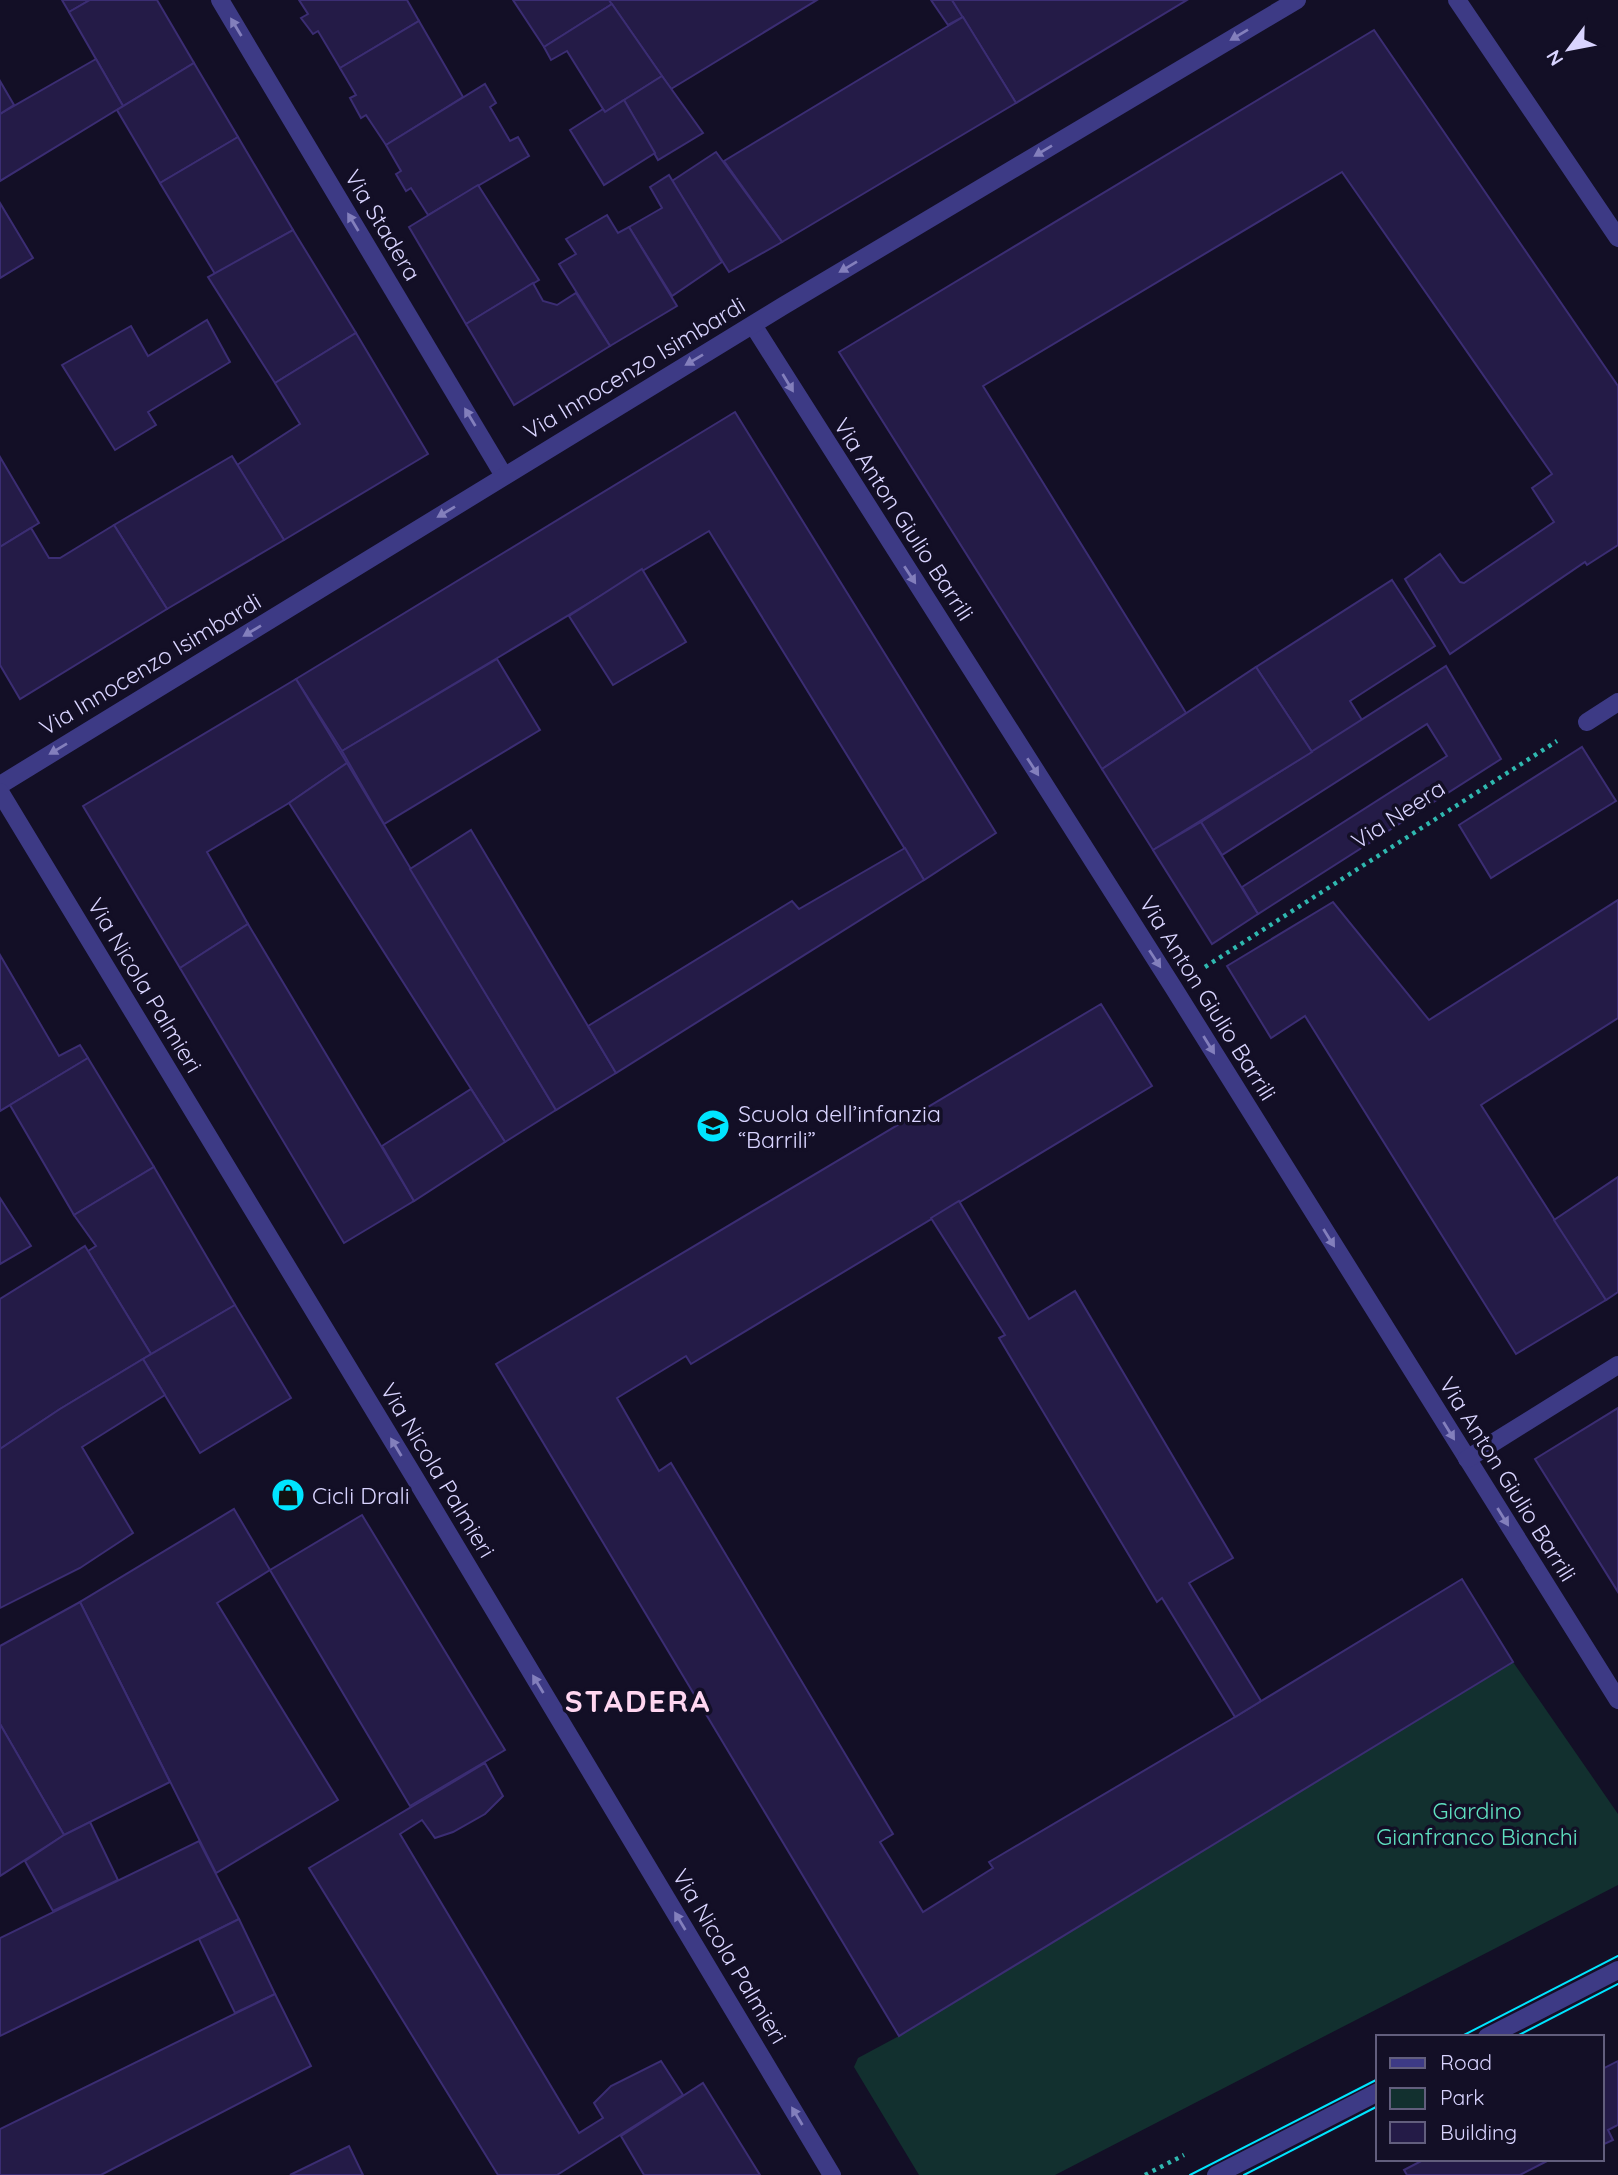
<svg xmlns="http://www.w3.org/2000/svg" width="1618" height="2175" font-family="Quicksand,sans-serif">
	<style>
		.green { fill: #12302f }
		.building { fill: #241b47; stroke: #3b2d73; stroke-width: 2 }
		.lines { fill: none; stroke-linecap: round; stroke-linejoin: round }
		.path { stroke: #2fb8b0; stroke-width: 4.5; stroke-dasharray: 3.5 5; stroke-linecap: butt }
		.minor { stroke: #3d3a85; stroke-width: 18 }
		.tram { stroke: #00e5ff; stroke-width: 2 }
		.oneway { fill: #837fbc }
		.labels { text-anchor: middle; dominant-baseline: central; stroke-width: 7; stroke-linejoin: round; paint-order: stroke }
		.street-label { font-size: 23px; fill: #d9d4ff; stroke: #130f26 }
		.poi-label { font-size: 23px; fill: #d9d4ff; stroke: #130f26; text-anchor: start }
		.park-label { font-size: 23px; fill: #5fe0c0; stroke: #130f26 }
		.district-label { font-size: 30px; font-weight: bold; letter-spacing: 2px; fill: #ffd6f0; stroke: #130f26 }
	</style>
	<rect width="100%" height="100%" fill="#130f26"/>
	<polygon class="green" points="1513,1662 1618,1814 1618,1885 1055,2175 919,2175 854,2067 858,2058 899,2036"/>
	<g class="building">
		<polygon points="62,0 90,0 69,12"/>
		<polygon points="90,0 157,0 194,63 123,106 69,12"/>
		<polygon points="299,0 407,0 419,21 340,68 318,31 313,34 301,18 308,14"/>
		<polygon points="513,0 609,0 612,4 544,47"/>
		<polygon points="609,0 817,0 671,89"/>
		<polygon points="931,0 952,0 963,17 948,25"/>
		<polygon points="952,0 1187,0 1016,103"/>
		<polygon points="612,4 662,76 605,112 567,51 551,60 544,47"/>
		<polygon points="963,17 1016,103 782,242 724,161"/>
		<polygon points="419,21 463,97 386,145 366,115 361,118 350,98 356,95 340,68"/>
		<polygon points="1374,30 1618,386 1618,545 1587,565 1585,562 1450,654 1405,579 1440,554 1460,582 1464,583 1554,522 1532,488 1552,474 1342,172 983,386 1186,713 1102,769 839,352"/>
		<polygon points="96,59 123,106 0,181 0,114"/>
		<polygon points="194,63 238,137 160,183 117,110"/>
		<polygon points="662,76 703,133 658,160 624,100"/>
		<polygon points="0,81 14,105 0,114"/>
		<polygon points="485,84 496,103 490,107 510,141 518,137 529,156 428,215 411,188 406,191 396,174 401,171 386,145"/>
		<polygon points="624,100 655,153 604,185 570,130 603,109 605,112"/>
		<polygon points="238,137 293,230 215,274 160,183"/>
		<polygon points="716,152 782,242 729,272 672,181"/>
		<polygon points="669,175 722,262 672,296 629,227 662,208 650,187"/>
		<polygon points="478,185 539,280 466,324 409,227"/>
		<polygon points="0,203 33,258 0,278"/>
		<polygon points="607,215 618,233 629,227 677,306 610,346 559,264 576,254 566,239"/>
		<polygon points="293,230 356,333 275,383 208,277"/>
		<polygon points="533,283 543,301 557,305 576,293 610,346 514,405 466,324"/>
		<polygon points="207,320 230,362 148,412 156,425 115,450 62,365 131,326 148,356"/>
		<polygon points="356,333 428,454 284,540 237,465 300,424 275,383"/>
		<polygon points="735,412 996,833 924,880 709,531 342,751 296,679"/>
		<polygon points="232,456 284,540 167,609 114,525"/>
		<polygon points="0,457 39,523 0,547"/>
		<polygon points="114,525 167,609 20,699 0,665 0,547 31,528 49,558 60,558"/>
		<polygon points="642,569 686,642 613,685 569,616"/>
		<polygon points="1392,580 1435,646 1350,701 1362,720 1312,752 1256,667"/>
		<polygon points="497,659 540,730 384,824 342,751"/>
		<polygon points="1446,666 1501,759 1258,914 1242,887 1447,756 1427,724 1222,855 1201,822"/>
		<polygon points="1256,667 1312,752 1153,850 1102,769"/>
		<polygon points="296,679 347,763 289,803 207,852 248,924 180,968 83,806"/>
		<polygon points="1582,747 1616,801 1491,878 1459,825"/>
		<polygon points="347,763 556,1110 505,1142 289,803"/>
		<polygon points="1201,822 1258,914 1212,944 1153,850"/>
		<polygon points="471,830 616,1073 556,1110 410,869"/>
		<polygon points="905,848 924,880 616,1073 588,1026 792,901 799,909"/>
		<polygon points="1618,900 1618,1018 1481,1105 1606,1300 1516,1354 1305,1016 1271,1038 1227,966 1333,902 1429,1020"/>
		<polygon points="248,924 414,1201 344,1243 180,968"/>
		<polygon points="0,955 59,1056 80,1045 88,1058 0,1111"/>
		<polygon points="1101,1004 1152,1086 691,1364 686,1356 617,1398 659,1471 671,1463 893,1834 880,1842 923,1912 993,1868 989,1862 1235,1717 1462,1579 1513,1662 899,2036 496,1364"/>
		<polygon points="88,1058 154,1167 74,1215 10,1105"/>
		<polygon points="471,1089 505,1142 414,1201 382,1146"/>
		<polygon points="154,1167 235,1305 151,1354 88,1251 96,1246 74,1215"/>
		<polygon points="1618,1177 1618,1292 1606,1300 1554,1220"/>
		<polygon points="0,1198 31,1246 0,1264"/>
		<polygon points="959,1201 1029,1319 1075,1291 1233,1558 1189,1583 1261,1701 1235,1717 1162,1598 1157,1602 999,1338 1005,1335 931,1218"/>
		<polygon points="85,1246 151,1354 60,1409 0,1449 0,1299"/>
		<polygon points="235,1305 291,1398 200,1453 143,1359"/>
		<polygon points="143,1359 165,1395 82,1447 133,1533 80,1568 0,1608 0,1449 60,1409"/>
		<polygon points="1618,1408 1618,1592 1535,1459"/>
		<polygon points="234,1509 270,1570 217,1603 338,1800 216,1873 80,1602"/>
		<polygon points="362,1515 505,1750 410,1806 270,1570"/>
		<polygon points="80,1602 170,1782 64,1835 0,1724 0,1646"/>
		<polygon points="0,1724 64,1835 0,1876"/>
		<polygon points="485,1763 503,1796 485,1814 453,1832 435,1838 422,1820 400,1834 579,2133 603,2118 594,2103 611,2086 661,2061 683,2095 557,2175 498,2175 309,1868"/>
		<polygon points="90,1822 118,1880 53,1911 25,1861 64,1835"/>
		<polygon points="199,1841 239,1919 0,2036 0,1938"/>
		<polygon points="239,1919 275,1994 235,2013 199,1939"/>
		<polygon points="275,1994 311,2066 101,2175 0,2175 0,2129"/>
		<polygon points="1618,2061 1618,2125 1608,2130 1613,2140 1602,2145 1602,2069"/>
		<polygon points="703,2083 760,2175 644,2175 621,2136"/>
		<polygon points="349,2146 363,2175 290,2175"/>
		<polygon points="1425,2159 1551,2159 1520,2175 1407,2175 1404,2170"/>
	</g>
	<g class="lines">
		<g class="path">
			<polyline points="1205,967 1557,741"/>
			<polyline points="1145,2175 1184,2155"/>
		</g>
		<g class="minor">
			<polyline points="220,0 504,476"/>
			<polyline points="1457,0 1618,238"/>
			<polyline points="753,325 1173,987 1618,1700"/>
			<polyline points="1587,722 1618,702"/>
			<polyline points="0,785 783,306 1297,0"/>
			<polyline points="0,792 415,1478 832,2175"/>
			<polyline points="1467,1459 1618,1365"/>
			<polyline points="1487,2037 1618,1970"/>
			<polyline points="1216,2175 1378,2092"/>
		</g>
		<g class="tram">
			<polyline points="1460,2037 1618,1956"/>
			<polyline points="1515,2037 1618,1984"/>
			<polyline points="1190,2175 1378,2079"/>
			<polyline points="1244,2175 1378,2106"/>
		</g>
	</g>
	<defs><path id="oneway-solid" d="M-6-.8H1V-3.2L6.5 0L1 3.2V.8H-6Z" transform="scale(1.75)"/></defs>
	<g class="oneway">
		<use href="#oneway-solid" transform="translate(236 27) rotate(-121)"/>
		<use href="#oneway-solid" transform="translate(1239 35) rotate(149)"/>
		<use href="#oneway-solid" transform="translate(1043 151) rotate(149)"/>
		<use href="#oneway-solid" transform="translate(353 222) rotate(-121)"/>
		<use href="#oneway-solid" transform="translate(848 267) rotate(149)"/>
		<use href="#oneway-solid" transform="translate(694 360) rotate(149)"/>
		<use href="#oneway-solid" transform="translate(788 383) rotate(59)"/>
		<use href="#oneway-solid" transform="translate(470 417) rotate(-121)"/>
		<use href="#oneway-solid" transform="translate(446 512) rotate(149)"/>
		<use href="#oneway-solid" transform="translate(910 575) rotate(57)"/>
		<use href="#oneway-solid" transform="translate(252 631) rotate(149)"/>
		<use href="#oneway-solid" transform="translate(58 749) rotate(149)"/>
		<use href="#oneway-solid" transform="translate(1033 767) rotate(57)"/>
		<use href="#oneway-solid" transform="translate(1155 959) rotate(57)"/>
		<use href="#oneway-solid" transform="translate(1209 1045) rotate(58)"/>
		<use href="#oneway-solid" transform="translate(1329 1238) rotate(58)"/>
		<use href="#oneway-solid" transform="translate(1449 1431) rotate(58)"/>
		<use href="#oneway-solid" transform="translate(396 1447) rotate(-121)"/>
		<use href="#oneway-solid" transform="translate(1503 1517) rotate(58)"/>
		<use href="#oneway-solid" transform="translate(538 1684) rotate(-121)"/>
		<use href="#oneway-solid" transform="translate(680 1921) rotate(-121)"/>
		<use href="#oneway-solid" transform="translate(797 2116) rotate(-121)"/>
	</g>
	<defs>
		<symbol id="school-disc" viewBox="-11 -11 22 22"><circle r="9.5" fill="#00e5ff" stroke="#130f26"/><path d="M0-5L7-2L0 1L-7-2ZM-4 1L0 2.5L4 1V4Q0 6-4 4Z" fill="#111"/></symbol>
		<symbol id="shop-disc" viewBox="-11 -11 22 22"><circle r="9.5" fill="#00e5ff" stroke="#130f26"/><path d="M-5-2.5h2.3a2.7 3.5 0 0 1 5.4 0H5L5.5 6h-11ZM-1.5-2.5h3a1.5 2.3 0 0 0-3 0Z" fill="#111"/></symbol>
	</defs>
	<g fill-rule="evenodd">
		<use href="#school-disc" x="694" y="1107" width="38" height="38"/>
		<use href="#shop-disc" x="269" y="1476" width="38" height="38"/>
	</g>
	<g class="labels">
		<g class="street-label">
			<text transform="translate(383 225) rotate(59)">Via Stadera</text>
			<text transform="translate(634 368) rotate(-31)">Via Innocenzo Isimbardi</text>
			<text transform="translate(904 519) rotate(57)">Via Anton Giulio Barrili</text>
			<text transform="translate(150 664) rotate(-31)">Via Innocenzo Isimbardi</text>
			<text transform="translate(1398 814) rotate(-33)">Via Neera</text>
			<text transform="translate(145 985) rotate(59)">Via Nicola Palmieri</text>
			<text transform="translate(1208 998) rotate(58)">Via Anton Giulio Barrili</text>
			<text transform="translate(438 1470) rotate(59)">Via Nicola Palmieri</text>
			<text transform="translate(1508 1479) rotate(58)">Via Anton Giulio Barrili</text>
			<text transform="translate(730 1956) rotate(59)">Via Nicola Palmieri</text>
		</g>
		<g class="poi-label">
			<text x="738" y="1113">Scuola dell’infanzia<tspan x="738" dy="26">“Barrili”</tspan></text>
			<text x="312" y="1495">Cicli Drali</text>
		</g>
		<g class="park-label">
			<text x="1477" y="1810">Giardino<tspan x="1477" dy="26">Gianfranco Bianchi</tspan></text>
		</g>
		<g class="district-label">
			<text x="638" y="1701">STADERA</text>
		</g>
	</g>
	<rect x="1376" y="2035" width="228" height="126" fill="#130f26" stroke="#625e7d" stroke-width="2"/>
	<rect x="1390" y="2058" width="35" height="10" fill="#3d3a85" stroke="#625e7d" stroke-width="2"/>
	<text x="1440" y="2070" font-size="21" fill="#d9d4ff">Road</text>
	<rect x="1390" y="2088" width="35" height="21" fill="#12302f" stroke="#625e7d" stroke-width="2"/>
	<text x="1440" y="2105" font-size="21" fill="#d9d4ff">Park</text>
	<rect x="1390" y="2122" width="35" height="21" fill="#241b47" stroke="#625e7d" stroke-width="2"/>
	<text x="1440" y="2140" font-size="21" fill="#d9d4ff">Building</text>
	<g transform="translate(1569 49) rotate(238)" stroke="#130f26" stroke-width="5" paint-order="stroke">
	<path d="M0-5L12 26L0 18L-12 26Z" fill="#d9d4ff"/>
	<text y="-10" font-size="19" font-weight="bold" text-anchor="middle" fill="#d9d4ff">N</text>
	</g>
</svg>
